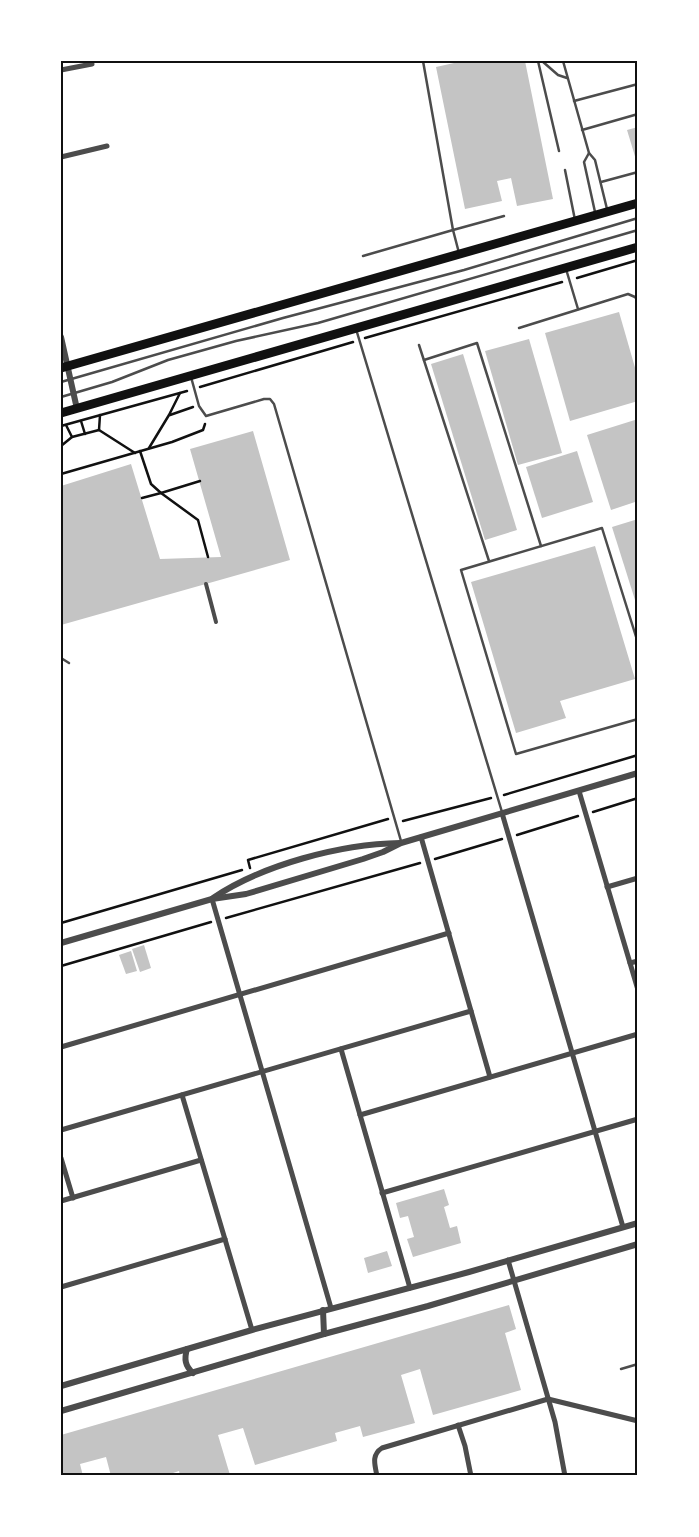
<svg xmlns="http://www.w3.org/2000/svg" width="699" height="1537" font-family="Arial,sans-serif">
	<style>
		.building { fill: #c4c4c4 }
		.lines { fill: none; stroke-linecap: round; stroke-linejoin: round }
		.path { stroke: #111; stroke-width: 2.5 }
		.service { stroke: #4c4c4c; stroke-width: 2.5 }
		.pedestrian { stroke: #4c4c4c; stroke-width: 4 }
		.minor { stroke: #4c4c4c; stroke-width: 5 }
		.tertiary { stroke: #4c4c4c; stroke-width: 6 }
		.primary { stroke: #111; stroke-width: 9 }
		.neatline { fill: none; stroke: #111; stroke-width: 2 }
	</style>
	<rect width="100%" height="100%" fill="#fff"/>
	<g class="building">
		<polygon points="463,61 525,61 553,199 517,206 511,178 497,181 502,201 465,209 436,67"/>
		<polygon points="638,127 638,163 637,163 627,130"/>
		<polygon points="619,312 638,378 638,401 570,421 545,333"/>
		<polygon points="529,339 562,453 518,465 485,351"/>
		<polygon points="463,354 517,530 485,540 431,364"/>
		<polygon points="638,419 638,501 611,510 587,435"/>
		<polygon points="253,431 290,560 61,625 61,486 131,464 160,559 221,557 190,449"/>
		<polygon points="577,451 593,502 542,518 526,467"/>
		<polygon points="638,519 638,599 635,600 612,527"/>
		<polygon points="595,546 635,679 560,701 566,718 516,733 471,582"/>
		<polygon points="144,945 151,968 140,972 132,949"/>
		<polygon points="131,951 137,971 126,974 119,955"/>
		<polygon points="444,1189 449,1205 444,1207 450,1228 457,1226 461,1243 413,1257 407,1239 414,1237 408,1216 400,1218 396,1203"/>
		<polygon points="387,1251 392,1266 368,1273 364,1258"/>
		<polygon points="509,1305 516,1329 505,1333 521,1390 433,1415 420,1369 401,1375 415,1423 363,1437 360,1426 335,1433 337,1441 255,1465 243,1428 218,1435 230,1475 226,1476 180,1476 179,1471 164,1476 111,1476 106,1457 80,1464 83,1476 61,1476 61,1435"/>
	</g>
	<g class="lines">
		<g class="path">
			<polyline points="577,278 638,260"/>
			<polyline points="365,338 562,282"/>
			<polyline points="200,387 353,342"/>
			<polyline points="170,415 193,407"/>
			<polyline points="81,421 85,434"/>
			<polyline points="66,425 72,437"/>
			<polyline points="61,426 187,391"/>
			<polyline points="99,430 100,415"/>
			<polyline points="61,446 72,437 99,430 135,453"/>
			<polyline points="149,448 169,415 180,393"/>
			<polyline points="140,451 151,484 161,493 200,481"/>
			<polyline points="61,474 172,442 203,430 205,424"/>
			<polyline points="142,498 161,493 198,520 208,557"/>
			<polyline points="504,795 638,755"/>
			<polyline points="593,812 638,798"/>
			<polyline points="403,821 491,798"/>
			<polyline points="517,835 578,816"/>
			<polyline points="435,859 502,839"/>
			<polyline points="250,868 248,860 388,819"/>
			<polyline points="226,918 420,863"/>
			<polyline points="61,923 242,870"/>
			<polyline points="61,966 211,922"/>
		</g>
		<g class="service">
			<polyline points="423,61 453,230 504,216"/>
			<polyline points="538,61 559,151"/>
			<polyline points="542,61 558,75 567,78"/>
			<polyline points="563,61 589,153 595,160 607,209"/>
			<polyline points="574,101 638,84"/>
			<polyline points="582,130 638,114"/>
			<polyline points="589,153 584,162 595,212"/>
			<polyline points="565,170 575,220"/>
			<polyline points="601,182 638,172"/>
			<polyline points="363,256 453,230 459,253"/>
			<polyline points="566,269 578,309"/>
			<polyline points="519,328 628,294 635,297 638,301"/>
			<polyline points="356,329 502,812"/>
			<polyline points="419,345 489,561"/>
			<polyline points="424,360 477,343 541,546"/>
			<polyline points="191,377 199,406 206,416 264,399 270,399 274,404 401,841"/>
			<polyline points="61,382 283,318 464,270 638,218"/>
			<polyline points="61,397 112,382 168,360 236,341 318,323 638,230"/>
			<polyline points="638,643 602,528 461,570 516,754 638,719"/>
			<polyline points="61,658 69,663"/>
			<polyline points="621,1369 638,1364"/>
		</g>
		<polyline class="pedestrian" points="206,584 216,622"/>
		<g class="minor">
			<polyline points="61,70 92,64"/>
			<polyline points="61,157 107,146"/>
			<polyline points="579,791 638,990"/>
			<polyline points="502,813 623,1227"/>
			<polyline points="421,837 490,1077"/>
			<polyline points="607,887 638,878"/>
			<polyline points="212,899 331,1308"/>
			<polyline points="630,963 638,961"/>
			<polyline points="61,1047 449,933"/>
			<polyline points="341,1049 410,1288"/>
			<polyline points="182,1095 252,1330"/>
			<polyline points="360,1115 638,1034"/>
			<polyline points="61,1130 471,1011"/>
			<polyline points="61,1158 73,1198"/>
			<polyline points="382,1193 638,1119"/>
			<polyline points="61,1201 201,1160"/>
			<polyline points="508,1260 555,1422 565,1476"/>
			<polyline points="61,1287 225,1239"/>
			<polyline points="458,1425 465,1446 471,1476"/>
			<path d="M377 1476C375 1465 371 1455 382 1448L548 1399 638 1421"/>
		</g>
		<g class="tertiary">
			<polyline points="61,337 77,409"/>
			<path d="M213 898C262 865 340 844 400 843"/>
			<polyline points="61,943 212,899 246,894 363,859 383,852 401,843 638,773"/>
			<polyline points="323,1310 324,1334"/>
			<path d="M187 1349C184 1359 185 1366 193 1373"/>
			<polyline points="61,1386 252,1330 469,1272 638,1223"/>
			<polyline points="61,1411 324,1334 428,1306 638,1244"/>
		</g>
		<g class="primary">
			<polyline points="61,368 638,203"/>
			<polyline points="61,413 638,247"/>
		</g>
	</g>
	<rect width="699" height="1537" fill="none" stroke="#ffffff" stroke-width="125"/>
	<rect x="62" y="62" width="574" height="1412" class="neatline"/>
</svg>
